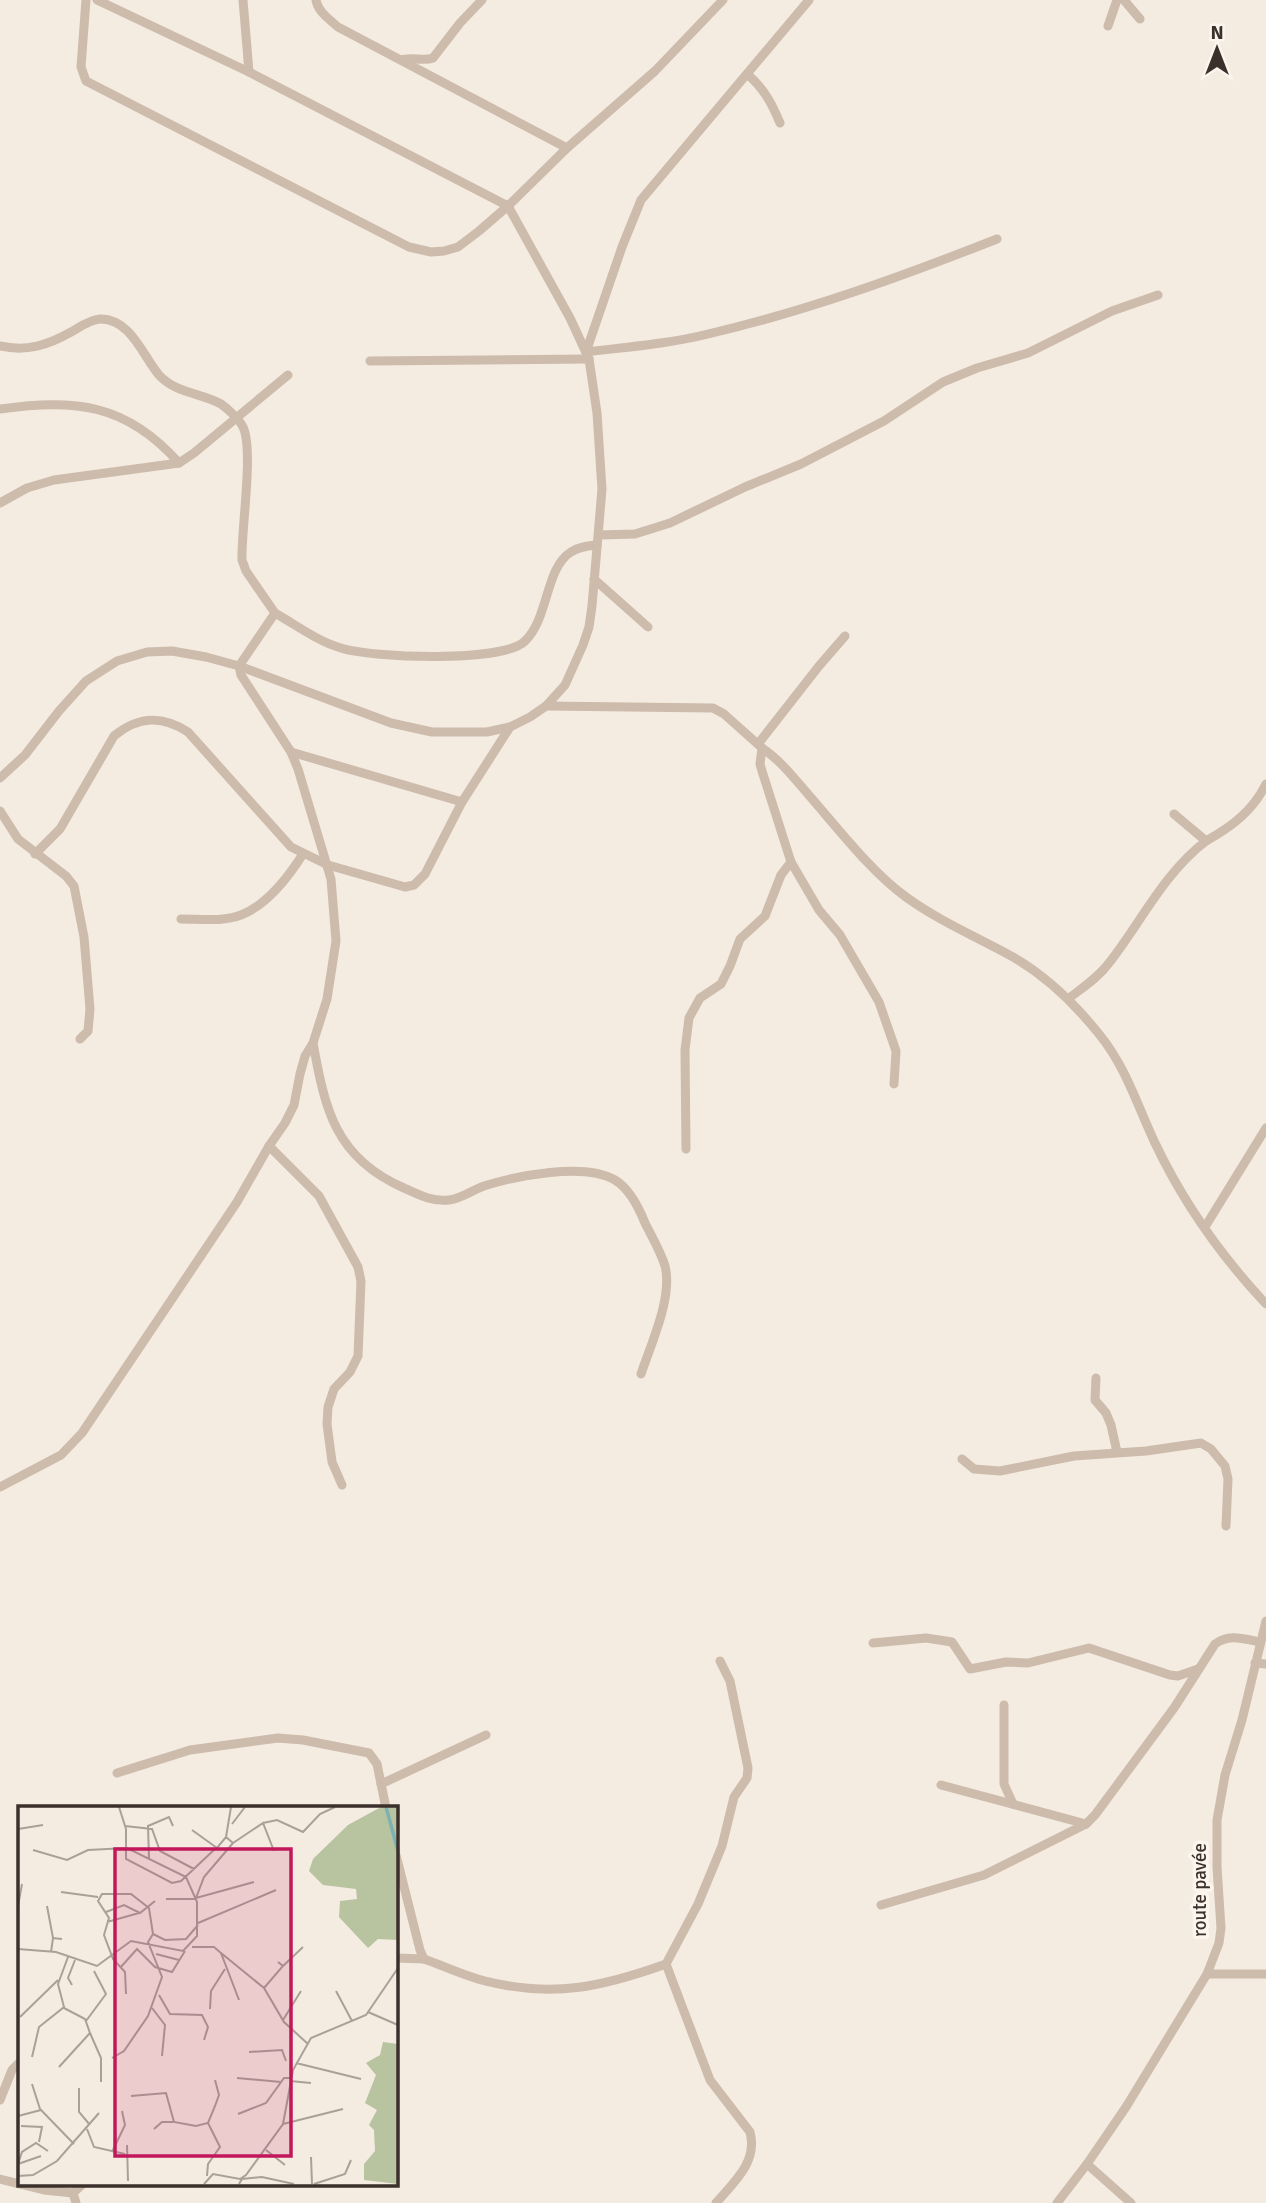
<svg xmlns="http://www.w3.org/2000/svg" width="1266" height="2203" font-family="Signika,sans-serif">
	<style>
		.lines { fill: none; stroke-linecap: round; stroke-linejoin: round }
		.street { stroke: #cdbbac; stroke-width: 9 }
		.labels { text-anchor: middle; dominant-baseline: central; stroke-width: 7; stroke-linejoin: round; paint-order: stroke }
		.street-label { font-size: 19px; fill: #3b302b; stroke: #fbf5ee }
		.inset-river { fill: none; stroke: #7fb0b2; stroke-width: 3.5 }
		.inset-road { fill: none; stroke: #aaa098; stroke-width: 2 }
		.view { fill: #c2185b; fill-opacity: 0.15; stroke: #c2185b; stroke-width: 3.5 }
		.inset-edge { fill: none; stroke: #3b302b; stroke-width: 3.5 }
	</style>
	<rect width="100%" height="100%" fill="#f4ebe1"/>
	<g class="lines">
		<g class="street">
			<polyline points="86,0 81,67 86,81 409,247 431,252 444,251 458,247 479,231 508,206 567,148 655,71 723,0"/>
			<polyline points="243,0 249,72"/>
			<path d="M316 0C318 12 329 19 338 27L567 148"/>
			<path d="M809 0 641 200 622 247 586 352C627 347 668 344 708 334 807 311 903 276 997 239"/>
			<polyline points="1124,0 1140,19"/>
			<polyline points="1108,26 1117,0"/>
			<path d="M401 60C412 56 423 62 433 58L460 23 482 0"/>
			<path d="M747 74C764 88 772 104 780 123"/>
			<path d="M0 346C27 352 48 345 71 332 80 327 89 320 100 319 130 318 143 356 159 375 175 393 201 393 221 404 228 409 239 419 243 427 254 450 241 530 242 560L246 571 275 613 239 666 241 675 291 752 298 769 331 879 336 941 327 999 313 1043 305 1056 300 1074 294 1105 285 1123 269 1146 237 1202 82 1433 61 1455 0 1487"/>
			<polyline points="370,361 589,359"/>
			<path d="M0 409C75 399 126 403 179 463L194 453 288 375"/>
			<polyline points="0,503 27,488 54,480 179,463"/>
			<polyline points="599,535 635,534 670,523 745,487 801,464 884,421 943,382 977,368 1028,353 1112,311 1158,295"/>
			<polyline points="594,579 648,627"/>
			<path d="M275 613C296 625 317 641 341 648 372 658 503 663 525 641 549 618 545 568 571 552 578 547 588 546 597 545"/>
			<polyline points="546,706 713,708 724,714 762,748 760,764 762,771 791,862 819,910 840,935 879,1002 896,1051 894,1084"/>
			<polyline points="758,744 819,666 845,636"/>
			<path d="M762 748C780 760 793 777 807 793 836 826 871 872 906 897 939 921 977 937 1013 957 1046 976 1075 1004 1099 1034 1126 1067 1137 1105 1155 1143 1183 1202 1222 1257 1266 1304"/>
			<polyline points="291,752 462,802"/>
			<polyline points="0,778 25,755 59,711 86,681 117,661 147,652 172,651 206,657 239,666 391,723 432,732 487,732 510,727 530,717 546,706 565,685 583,645 589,627 592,606 602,489 597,413 589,359 570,318 508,206 249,72 97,0"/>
			<polyline points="0,811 18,839 66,876 74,886 84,937 90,1009 88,1031 80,1039"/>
			<path d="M1206 841C1231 827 1253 811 1266 784"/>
			<path d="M35 854 60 829 114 736C138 716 162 715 188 732L291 847 328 865 405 887 414 885 425 874 462 802 510 727"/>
			<path d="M181 919C200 919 223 922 241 915 267 905 289 876 303 854"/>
			<path d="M1068 999C1082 988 1098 978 1109 963 1141 922 1164 873 1206 841L1174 814"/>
			<path d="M313 1043C325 1109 335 1158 404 1188 419 1195 433 1202 449 1200 463 1198 472 1190 484 1186 516 1176 584 1162 615 1180 630 1189 639 1208 645 1223 652 1237 661 1252 665 1266 673 1297 651 1344 641 1374"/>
			<polyline points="269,1146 319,1196 358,1267 361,1281 358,1356 350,1372 334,1389 328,1407 327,1424 332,1462 342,1485"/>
			<polyline points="686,1149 685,1050 689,1018 700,998 721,984 730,966 740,939 765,916 781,875 791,862"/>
			<polyline points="1205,1227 1266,1128"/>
			<polyline points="1096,1378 1095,1400 1106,1413 1111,1425 1117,1452"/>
			<polyline points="962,1459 974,1469 1000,1471 1074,1456 1146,1451 1201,1443 1211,1449 1225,1466 1228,1479 1226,1526"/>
			<polyline points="873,1643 926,1638 952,1642 970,1669 1006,1662 1028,1663 1089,1648 1170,1675 1178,1676 1198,1669"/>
			<polyline points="1255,1663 1266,1664"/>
			<polyline points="1004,1705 1004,1784 1013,1804"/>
			<polyline points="117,1773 190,1750 278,1738 303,1740 369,1753 377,1764 386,1808"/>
			<polyline points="381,1784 486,1735"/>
			<polyline points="941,1785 1086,1824"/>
			<path d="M396 1855 420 1950 424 1959C444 1966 465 1976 485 1981 553 1998 602 1987 666 1964L698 1904 722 1846 734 1797 747 1778 748 1768 730 1681 720 1661"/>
			<path d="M881 1905 984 1875 1086 1824 1095 1815 1174 1708 1215 1644C1229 1633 1244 1639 1260 1642"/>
			<polyline points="396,1958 424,1959"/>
			<path d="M666 1964 710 2080 750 2132C758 2162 734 2182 716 2203"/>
			<polyline points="1207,1974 1266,1974"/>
			<polyline points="0,2100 12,2070 19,2063"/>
			<polyline points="1087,2164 1131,2203"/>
			<polyline points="0,2179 44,2190 73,2193"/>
			<polyline points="76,2203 73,2193 83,2184"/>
			<polyline points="1057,2203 1087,2164 1126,2107 1207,1974 1219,1943 1221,1928 1217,1867 1217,1820 1225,1775 1242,1720 1266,1621"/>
		</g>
	</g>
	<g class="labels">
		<g class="street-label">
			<text transform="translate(1200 1890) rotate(-90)">route pavée</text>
		</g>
	</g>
	<g transform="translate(18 1806)">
		<rect width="380" height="380" fill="#f4ebe1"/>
		<path d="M363 1H380V134L360 133 350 142 321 111 322 95 339 93 338 83 305 79 291 65 295 53 330 19ZM365 236 380 238V378L346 374V358L357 345 356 324 351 319 359 304 347 297 358 269 348 257 362 249Z" fill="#b8c4a0"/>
		<path class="inset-river" d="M368 1 380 45"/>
		<path class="inset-road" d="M101 1 108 23V53L154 77 163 75 198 42M245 17 259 14 285 26 302 8 317 1M214 18 227 1M107 20 134 23 142 45 176 63M0 23 25 19M174 24 199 42 208 31 215 37 186 71 178 92 236 76M208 31 213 1M215 37 245 17 256 45M131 52 130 20 151 11 155 20M43 86 80 91M148 93H179M0 100 4 78M29 100 35 132M88 106 106 99 122 107 137 95M89 116 121 107M180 117 258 84M135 128 147 134 168 133 180 119M174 141H196L203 147 221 194M0 143 38 146 79 160 113 135 165 145 179 130V96L168 71 109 42 70 44 49 54 15 44M33 146 35 132 44 133M203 147 246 182 266 216 290 238M138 148 161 154M265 160 285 141M102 162 119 143 137 161 154 166 167 145M54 179 50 172 57 154M246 182 265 160 260 156M318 185 334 215M141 189 152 208 184 209 190 221 186 234M134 202 147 219 144 250M192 203 193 185 207 163M350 206 380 219M2 211 40 174M265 214 283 185M68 215 88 188 76 165M72 227 83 252V276M231 246 264 244 268 255M14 251 21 221 46 201 40 178 50 151M94 252 106 245 130 210 144 171 130 136 135 128 131 102 113 88H84L80 95 91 112 86 129 95 153 107 166 108 188M278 257 343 273M41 261 72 227 67 213 46 202M219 272 263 276M272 275 293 277M14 278 22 303 56 338M61 282V306L72 319M113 290 148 287 156 316 178 320 190 317 197 300 201 289 197 274M220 308 248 297 266 272H273M0 310 23 304M265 318 325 303M3 320 24 321 21 336M69 323 76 341 107 348M136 323 144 316H155M109 339 110 375M248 344 267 359M94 346 107 319 104 305M293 351 294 378M0 358 4 346 18 337 30 345M0 358 23 350M0 370 15 369 39 355 81 307M189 370 190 358 202 341 190 317M186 378 195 368 222 373 228 369 265 318 275 264 293 232 348 209 380 162M221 378 224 373 244 371 276 378M296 378 327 368 333 354"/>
		<path class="view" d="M97 43H273V350H97Z"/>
		<rect width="380" height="380" class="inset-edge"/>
	</g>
	<g transform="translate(1217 49)" stroke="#fbf5ee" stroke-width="5" paint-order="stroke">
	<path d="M0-5L12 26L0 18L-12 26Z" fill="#3b302b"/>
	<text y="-10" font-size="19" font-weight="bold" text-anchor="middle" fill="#3b302b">N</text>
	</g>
</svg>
